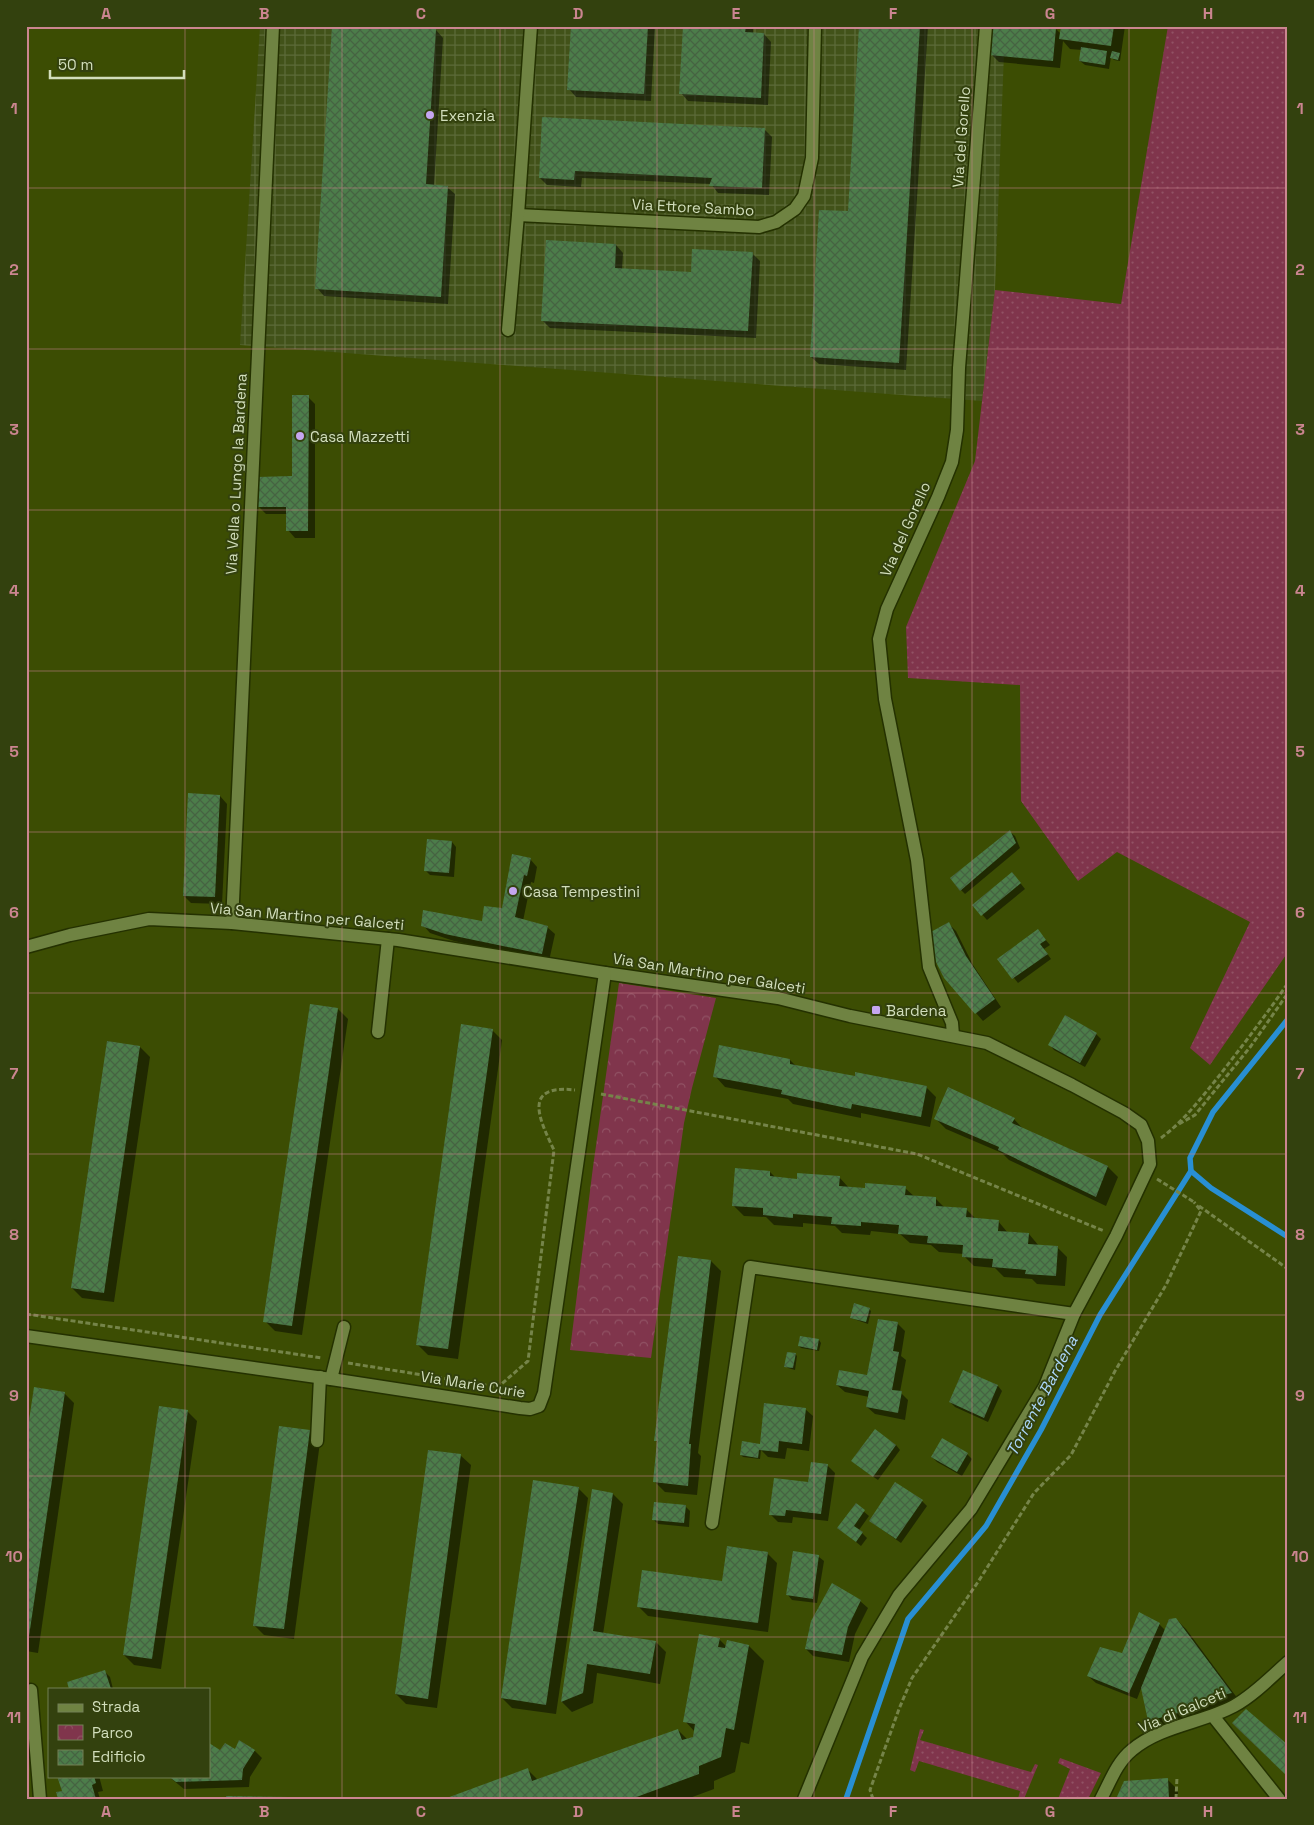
<svg xmlns="http://www.w3.org/2000/svg" width="1314" height="1825" font-family="'Space Grotesk',sans-serif">
	<style>
		.industrial { fill: url(#industrial-grid) }
		.grass { fill: url(#grass-dots) }
		.park { fill: url(#park-crowns) }
		.shadow { fill: #0007 }
		.lines { fill: none; stroke-linecap: round; stroke-linejoin: round }
		.stream { stroke: #288fd3; stroke-width: 5.5 }
		.building { fill: url(#building-cross-hatch) }
		.minor-casing { stroke: #243100; stroke-width: 15 }
		.path { stroke: #758449; stroke-width: 3; stroke-dasharray: 5 2.5; stroke-linecap: butt }
		.minor { stroke: #6f8342; stroke-width: 12 }
		.grid { fill: none; stroke: #cb8590; stroke-width: 1; stroke-opacity: 0.55 }
		.poi-dot { fill: #c5a6f0; stroke: #33410e; stroke-width: 2 }
		.labels { text-anchor: middle; dominant-baseline: central; stroke-width: 4; stroke-linejoin: round; paint-order: stroke }
		.poi-label { font-size: 15px; fill: #d2debc; stroke: #33410e; text-anchor: start }
		.street-label { font-size: 15px; fill: #d2debc; stroke: #33410e }
		.water-label { font-size: 16px; font-style: italic; fill: #abd6f9; stroke: #33410e }
		.neatline { fill: none; stroke: #cb8590; stroke-width: 2 }
		.grid-label { font-size: 16px; text-anchor: middle; font-weight: bold; fill: #cb8590 }
	</style>
	<defs>
		<pattern id="industrial-grid" width="8" height="8" patternUnits="userSpaceOnUse" patternTransform="scale(1.25)"><rect width="8" height="8" fill="#425219"/><path d="M0 4h8M4 0v8" fill="none" stroke="#5c6a38"/></pattern>
		<pattern id="grass-dots" width="8" height="8" patternUnits="userSpaceOnUse" patternTransform="scale(1.25)"><rect width="8" height="8" fill="#80354c"/><path d="M2 2h.1M6 6h.1" fill="none" stroke="#915264" stroke-width="1.8" stroke-linecap="round"/></pattern>
		<pattern id="park-crowns" width="20" height="18" patternUnits="userSpaceOnUse" patternTransform="scale(1.25)"><rect width="20" height="18" fill="#80354c"/><path d="M2 6a3 3 0 1 1 6 0M12 15a3 3 0 1 1 6 0" fill="none" stroke="#915264"/></pattern>
		<pattern id="building-cross-hatch" width="8" height="8" patternUnits="userSpaceOnUse" patternTransform="scale(1.25)"><rect width="8" height="8" fill="#4c7d4a"/><path d="M0 0l8 8M0 8l8-8" fill="none" stroke="#466342"/></pattern>
	</defs>
	<rect width="100%" height="100%" fill="#3c4d03"/>
	<polygon class="industrial" points="260,26 1005,26 995,290 982,401 240,345"/>
	<g class="grass">
		<polygon points="1168,26 1288,26 1288,952 1210,1065 1190,1048 1250,922 1117,852 1078,881 1021,801 1020,685 908,678 906,627 975,461 995,290 1121,304"/>
		<polygon points="920,1729 924,1730 920,1740 1031,1772 1035,1764 1038,1765 1024,1799 1018,1799 1020,1791 919,1761 915,1772 910,1770"/>
		<polygon points="1060,1758 1101,1773 1088,1799 1058,1799 1070,1769 1058,1763"/>
	</g>
	<polygon class="park" points="619,983 716,998 692,1088 684,1123 651,1358 570,1350 593,1167"/>
	<g class="shadow">
		<polygon points="572,26 655,26 651,101 576,97 569,89"/>
		<polygon points="684,26 753,26 753,34 764,34 771,42 768,105 688,101 681,93"/>
		<polygon points="861,26 928,26 906,370 819,364 811,357 849,213"/>
		<polygon points="995,26 1028,26 1056,29 1061,34 1062,26 1125,26 1120,61 1114,60 1111,57 1109,69 1085,65 1080,61 1082,50 1070,49 1063,41 1060,68 999,62 992,55"/>
		<polygon points="436,30 443,38 434,186 447,187 455,194 448,304 324,296 317,288"/>
		<polygon points="764,129 772,137 769,195 718,193 711,184 582,178 581,187 547,185 540,178"/>
		<polygon points="616,245 623,253 622,270 693,273 752,253 760,261 756,338 550,328 543,321"/>
		<polygon points="308,397 315,404 315,538 295,538 288,530 288,514 266,514 258,506 293,478"/>
		<polygon points="220,796 227,804 222,904 191,903 184,896"/>
		<polygon points="1010,832 1015,836 1020,848 965,894 961,890"/>
		<polygon points="452,842 456,847 454,877 430,875 425,870"/>
		<polygon points="530,859 537,867 534,883 531,882 523,921 547,927 555,934 549,961 454,941 430,933 423,925 483,922 503,909"/>
		<polygon points="1017,879 1025,889 987,920 974,905"/>
		<polygon points="949,924 956,931 973,965 1001,1007 983,1021 976,1013"/>
		<polygon points="1038,931 1050,945 1044,949 1051,959 1018,983 999,959"/>
		<polygon points="338,1009 348,1019 302,1335 275,1331 265,1321"/>
		<polygon points="492,1030 502,1040 458,1359 428,1355 418,1345"/>
		<polygon points="1096,1034 1101,1039 1085,1067 1054,1050 1050,1045"/>
		<polygon points="140,1047 150,1057 114,1302 82,1298 72,1288"/>
		<polygon points="790,1060 796,1066 856,1078 926,1087 936,1097 930,1127 861,1113 861,1118 793,1104 788,1099 725,1087 715,1076"/>
		<polygon points="936,1119 1014,1119 1024,1130 1108,1167 1118,1177 1106,1206 1009,1160 1002,1153 946,1129"/>
		<polygon points="770,1172 776,1178 798,1180 839,1177 849,1188 905,1188 915,1197 936,1199 945,1208 966,1209 976,1219 998,1221 1008,1233 1029,1234 1039,1246 1057,1247 1067,1257 1065,1286 1037,1284 1032,1279 1004,1277 995,1268 974,1266 964,1256 964,1254 939,1252 931,1245 910,1243 900,1234 871,1231 870,1235 842,1233 835,1226 803,1223 803,1227 774,1225 766,1217 744,1216 734,1206"/>
		<polygon points="711,1261 721,1271 698,1453 701,1456 697,1495 665,1492 655,1482 658,1443 656,1441"/>
		<polygon points="869,1309 871,1311 868,1324 851,1318"/>
		<polygon points="879,1320 898,1324 905,1331 901,1356 906,1360 900,1392 908,1400 905,1420 875,1414 867,1407 869,1397 845,1392 837,1385 868,1376"/>
		<polygon points="819,1340 821,1343 819,1351 801,1348 799,1346"/>
		<polygon points="795,1354 797,1356 795,1370 788,1368 786,1366"/>
		<polygon points="964,1371 998,1386 1002,1391 988,1422 955,1407 950,1402"/>
		<polygon points="64,1393 74,1403 38,1653 26,1651 26,1450"/>
		<polygon points="805,1409 813,1416 809,1451 787,1448 785,1459 768,1457 761,1450 760,1459 743,1457 741,1455 761,1445"/>
		<polygon points="187,1411 197,1421 161,1669 134,1665 124,1655"/>
		<polygon points="309,1431 320,1442 294,1639 264,1635 254,1625"/>
		<polygon points="896,1445 900,1450 878,1480 858,1466"/>
		<polygon points="967,1454 972,1459 962,1476 937,1462 932,1457"/>
		<polygon points="460,1455 471,1465 437,1708 406,1704 396,1694"/>
		<polygon points="827,1465 835,1473 828,1521 793,1517 792,1523 778,1522 770,1514 809,1483"/>
		<polygon points="578,1488 588,1498 556,1714 512,1708 502,1698"/>
		<polygon points="593,1490 613,1494 623,1504 603,1634 656,1642 666,1652 660,1684 597,1673 593,1703 572,1712 562,1702"/>
		<polygon points="922,1501 927,1506 901,1543 870,1521"/>
		<polygon points="856,1505 869,1516 859,1530 867,1538 861,1546 839,1528"/>
		<polygon points="685,1506 690,1511 689,1527 658,1524 653,1519"/>
		<polygon points="767,1553 777,1563 768,1632 648,1616 638,1606 723,1582"/>
		<polygon points="819,1557 824,1561 817,1603 792,1600 788,1595"/>
		<polygon points="860,1601 868,1608 855,1634 849,1662 813,1656 806,1649"/>
		<polygon points="1176,1619 1186,1629 1241,1703 1160,1731 1150,1721 1142,1686 1137,1699 1096,1683 1088,1676 1123,1655 1159,1624 1166,1631"/>
		<polygon points="719,1639 727,1647 749,1646 764,1661 749,1744 741,1742 735,1772 714,1781 714,1789 687,1799 447,1799 528,1770 538,1780 678,1730 688,1740 694,1738 695,1732 685,1721"/>
		<polygon points="105,1672 110,1677 113,1689 70,1689"/>
		<polygon points="240,1742 255,1751 262,1758 250,1777 249,1787 184,1789 168,1776 209,1776 209,1745 220,1752 235,1751"/>
		<polygon points="59,1776 99,1776 103,1791 98,1792 100,1799 59,1799 63,1792"/>
		<polygon points="1168,1780 1178,1790 1178,1799 1118,1799"/>
	</g>
	<g class="lines">
		<g class="stream">
			<polyline points="1191,1171 1211,1188 1288,1237"/>
			<polyline points="846,1799 908,1619 986,1526 1041,1430 1100,1315 1191,1171 1190,1158 1213,1112 1288,1019"/>
		</g>
	</g>
	<g class="building">
		<polygon points="332,26 390,26 436,29 426,184 448,186 441,297 315,289"/>
		<polygon points="571,26 648,26 644,94 567,90"/>
		<polygon points="683,26 746,26 745,32 764,33 761,98 679,94"/>
		<polygon points="859,26 920,26 899,363 810,357 819,210 848,211"/>
		<polygon points="993,26 1056,28 1053,61 990,55"/>
		<polygon points="1061,26 1114,26 1111,46 1059,39"/>
		<polygon points="1081,47 1107,51 1105,65 1079,61"/>
		<polygon points="1112,51 1120,53 1118,60 1110,58"/>
		<polygon points="542,117 765,128 762,188 709,186 712,178 575,171 574,180 539,178"/>
		<polygon points="546,240 616,244 615,268 691,272 692,249 753,252 748,331 541,321"/>
		<polygon points="292,395 309,395 308,531 286,531 286,507 257,507 257,477 292,476"/>
		<polygon points="188,793 220,795 215,897 183,896"/>
		<polygon points="1010,830 1016,843 960,891 950,878"/>
		<polygon points="427,839 452,841 449,873 424,871"/>
		<polygon points="512,854 531,858 527,876 524,875 515,917 548,926 542,954 445,934 421,926 423,910 482,921 484,906 502,908"/>
		<polygon points="1012,872 1021,883 981,916 972,905"/>
		<polygon points="949,922 966,956 995,999 975,1014 944,978 936,962 929,933"/>
		<polygon points="1038,929 1046,940 1040,944 1048,954 1012,979 997,959"/>
		<polygon points="310,1004 338,1008 292,1326 263,1322"/>
		<polygon points="1065,1015 1097,1033 1080,1063 1048,1045"/>
		<polygon points="461,1024 493,1029 448,1349 416,1345"/>
		<polygon points="107,1041 140,1046 104,1293 71,1288"/>
		<polygon points="719,1045 790,1059 790,1064 855,1076 855,1072 927,1086 921,1117 852,1104 851,1109 781,1094 782,1090 713,1077"/>
		<polygon points="948,1087 1015,1118 1012,1123 1108,1166 1096,1197 998,1150 999,1147 934,1119"/>
		<polygon points="735,1168 770,1171 770,1176 797,1179 797,1173 840,1176 839,1186 865,1188 865,1183 906,1186 905,1195 936,1197 936,1206 967,1208 966,1217 999,1220 998,1231 1029,1233 1028,1244 1058,1246 1056,1276 1025,1274 1026,1270 992,1267 993,1259 962,1257 963,1245 927,1243 928,1236 898,1234 899,1225 861,1222 861,1226 831,1224 832,1217 793,1214 793,1218 763,1215 763,1208 732,1206"/>
		<polygon points="678,1256 711,1260 689,1444 691,1444 688,1486 653,1482 657,1441 654,1441"/>
		<polygon points="854,1303 870,1308 866,1322 850,1318"/>
		<polygon points="878,1319 898,1322 893,1351 899,1352 892,1390 902,1391 898,1413 866,1407 869,1391 836,1385 839,1370 867,1375"/>
		<polygon points="800,1336 819,1339 817,1350 798,1346"/>
		<polygon points="787,1352 796,1353 793,1368 784,1367"/>
		<polygon points="963,1370 998,1385 984,1418 949,1402"/>
		<polygon points="34,1387 65,1392 28,1643 26,1643 26,1441"/>
		<polygon points="764,1403 806,1408 802,1444 779,1441 778,1452 759,1450 758,1458 740,1455 742,1441 760,1444"/>
		<polygon points="159,1406 188,1410 152,1659 123,1655"/>
		<polygon points="279,1426 310,1430 284,1629 253,1626"/>
		<polygon points="875,1429 896,1445 873,1477 851,1461"/>
		<polygon points="942,1438 968,1453 957,1472 931,1457"/>
		<polygon points="428,1450 461,1454 428,1699 395,1694"/>
		<polygon points="811,1462 828,1464 821,1514 786,1510 785,1516 769,1515 774,1478 808,1482"/>
		<polygon points="533,1480 579,1487 546,1705 501,1698"/>
		<polygon points="895,1482 923,1500 896,1539 869,1521"/>
		<polygon points="592,1489 613,1493 593,1631 656,1641 650,1674 587,1664 583,1693 561,1702"/>
		<polygon points="654,1502 686,1505 684,1523 652,1520"/>
		<polygon points="856,1503 865,1510 854,1526 863,1532 856,1542 837,1528"/>
		<polygon points="727,1546 768,1552 758,1623 637,1607 642,1570 722,1581"/>
		<polygon points="793,1551 819,1555 813,1599 786,1595"/>
		<polygon points="832,1583 861,1600 848,1627 842,1655 805,1649 811,1621"/>
		<polygon points="1139,1612 1160,1623 1129,1693 1087,1676 1100,1647 1122,1653"/>
		<polygon points="1176,1618 1232,1693 1203,1699 1205,1706 1148,1721 1141,1688 1169,1619"/>
		<polygon points="699,1634 720,1638 718,1647 725,1648 727,1640 749,1645 734,1730 726,1728 721,1757 699,1766 699,1774 631,1799 444,1799 528,1768 532,1781 678,1729 682,1740 693,1737 695,1724 683,1722"/>
		<polygon points="105,1670 111,1689 69,1689 67,1682"/>
		<polygon points="1246,1709 1288,1745 1288,1777 1232,1723"/>
		<polygon points="239,1740 255,1750 243,1769 242,1780 176,1782 168,1776 209,1776 209,1743 220,1750 225,1743 235,1749"/>
		<polygon points="57,1776 94,1776 96,1783 92,1785 96,1799 58,1799 56,1792 62,1791"/>
		<polygon points="1168,1778 1169,1799 1116,1799 1124,1781"/>
		<polygon points="226,1796 289,1797 289,1799 226,1799"/>
	</g>
	<g class="lines">
		<defs>
			<g id="minor">
				<polyline points="518,215 759,227 776,222 795,209 804,196 812,158 815,26"/>
				<polyline points="508,330 518,215 531,26"/>
				<polyline points="232,923 273,26"/>
				<polyline points="26,947 70,935 149,919 232,923 398,940 605,973 778,998 850,1016 987,1043 1072,1085 1124,1113 1141,1125 1148,1141 1150,1164 1116,1236 1074,1314 1045,1386 971,1509 899,1595 862,1657 804,1799"/>
				<polyline points="378,1032 388,939"/>
				<polyline points="953,1035 952,1023 929,967 917,860 885,699 879,639 887,609 938,497 952,462 957,430 959,368 986,26"/>
				<polyline points="26,1336 331,1379 520,1408 530,1409 539,1406 544,1393 605,973"/>
				<polyline points="331,1379 344,1327"/>
				<polyline points="317,1441 320,1377"/>
				<polyline points="712,1523 750,1267 1074,1314"/>
				<polyline points="31,1690 40,1799"/>
				<polyline points="1213,1716 1279,1799"/>
				<path d="M1101 1799C1110 1782 1117 1762 1132 1750 1160 1726 1202 1723 1234 1706 1254 1695 1271 1677 1288 1662"/>
			</g>
		</defs>
		<use href="#minor" class="minor-casing"/>
		<g class="path">
			<polyline points="601,1094 917,1154 1104,1231"/>
			<polyline points="1179,1124 1195,1115 1251,1046 1288,993"/>
			<path d="M1161 1138C1184 1121 1201 1098 1219 1076 1243 1045 1266 1015 1288 983"/>
			<polyline points="1157,1179 1194,1202"/>
			<polyline points="1199,1206 1288,1269"/>
			<polyline points="26,1314 322,1358"/>
			<path d="M348 1363 498 1387 528 1361 554 1150C539 1119 522 1084 575 1090"/>
			<polyline points="873,1799 870,1790 899,1709 912,1678 978,1582 1034,1493 1071,1455 1115,1371 1166,1285 1201,1211 1194,1202"/>
			<polyline points="1176,1799 1177,1777"/>
		</g>
		<use href="#minor" class="minor"/>
	</g>
	<path class="grid" d="M185 26V1689M342 26V1799M500 26V1799M657 26V1799M814 26V1799M972 26V1799M1129 26V1799M26 188H1288M26 349H1288M26 510H1288M26 671H1288M26 832H1288M26 993H1288M26 1154H1288M26 1315H1288M26 1476H1288M26 1637H1288M185 1776V1799"/>
	<g class="poi-dot">
		<circle cx="430" cy="115" r="5"/>
		<circle cx="300" cy="436" r="5"/>
		<circle cx="513" cy="891" r="5"/>
		<rect x="871" y="1005" width="10" height="10" rx="2.5"/>
	</g>
	<g class="labels">
		<g class="poi-label">
			<text x="440" y="115">Exenzia</text>
			<text x="310" y="436">Casa Mazzetti</text>
			<text x="523" y="891">Casa Tempestini</text>
			<text x="886" y="1010">Bardena</text>
		</g>
		<g class="street-label">
			<text transform="translate(961 137) rotate(-86)">Via del Gorello</text>
			<text transform="translate(693 207) rotate(3)">Via Ettore Sambo</text>
			<text transform="translate(236 474) rotate(-87)">Via Vella o Lungo la Bardena</text>
			<text transform="translate(905 529) rotate(-66)">Via del Gorello</text>
			<text transform="translate(307 916) rotate(5)">Via San Martino per Galceti</text>
			<text transform="translate(709 973) rotate(9)">Via San Martino per Galceti</text>
			<text transform="translate(473 1384) rotate(9)">Via Marie Curie</text>
			<text transform="translate(1182 1710) rotate(-23)">Via di Galceti</text>
		</g>
		<g class="water-label">
			<text transform="translate(1042 1396) rotate(-62)">Torrente Bardena</text>
		</g>
	</g>
	<rect width="1314" height="1825" fill="none" stroke="#33410e" stroke-width="55"/>
	<rect x="48" y="1688" width="162" height="90" fill="#33410e" stroke="#738054"/>
	<rect x="58" y="1704" width="25" height="8" fill="#6f8342" stroke="#738054"/>
	<text x="92" y="1712" font-size="15" fill="#d2debc">Strada</text>
	<rect x="58" y="1725" width="25" height="15" fill="url(#park-crowns)" stroke="#738054"/>
	<text x="92" y="1738" font-size="15" fill="#d2debc">Parco</text>
	<rect x="58" y="1750" width="25" height="15" fill="url(#building-cross-hatch)" stroke="#738054"/>
	<text x="92" y="1762" font-size="15" fill="#d2debc">Edificio</text>
	<path d="M50 70v8h134v-8" fill="none" stroke="#d2debc" stroke-width="2.5"/>
	<text x="58" y="70" font-size="15" fill="#d2debc" stroke="#33410e" stroke-width="4" paint-order="stroke">50 m</text>
	<rect x="28" y="28" width="1258" height="1770" class="neatline"/>
	<g class="grid-label">
		<text x="106" y="19">A</text>
		<text x="264" y="19">B</text>
		<text x="421" y="19">C</text>
		<text x="578" y="19">D</text>
		<text x="736" y="19">E</text>
		<text x="893" y="19">F</text>
		<text x="1050" y="19">G</text>
		<text x="1208" y="19">H</text>
		<text x="14" y="114">1</text>
		<text x="1300" y="114">1</text>
		<text x="14" y="275">2</text>
		<text x="1300" y="275">2</text>
		<text x="14" y="435">3</text>
		<text x="1300" y="435">3</text>
		<text x="14" y="596">4</text>
		<text x="1300" y="596">4</text>
		<text x="14" y="757">5</text>
		<text x="1300" y="757">5</text>
		<text x="14" y="918">6</text>
		<text x="1300" y="918">6</text>
		<text x="14" y="1079">7</text>
		<text x="1300" y="1079">7</text>
		<text x="14" y="1240">8</text>
		<text x="1300" y="1240">8</text>
		<text x="14" y="1401">9</text>
		<text x="1300" y="1401">9</text>
		<text x="14" y="1562">10</text>
		<text x="1300" y="1562">10</text>
		<text x="14" y="1723">11</text>
		<text x="1300" y="1723">11</text>
		<text x="106" y="1817">A</text>
		<text x="264" y="1817">B</text>
		<text x="421" y="1817">C</text>
		<text x="578" y="1817">D</text>
		<text x="736" y="1817">E</text>
		<text x="893" y="1817">F</text>
		<text x="1050" y="1817">G</text>
		<text x="1208" y="1817">H</text>
	</g>
</svg>
